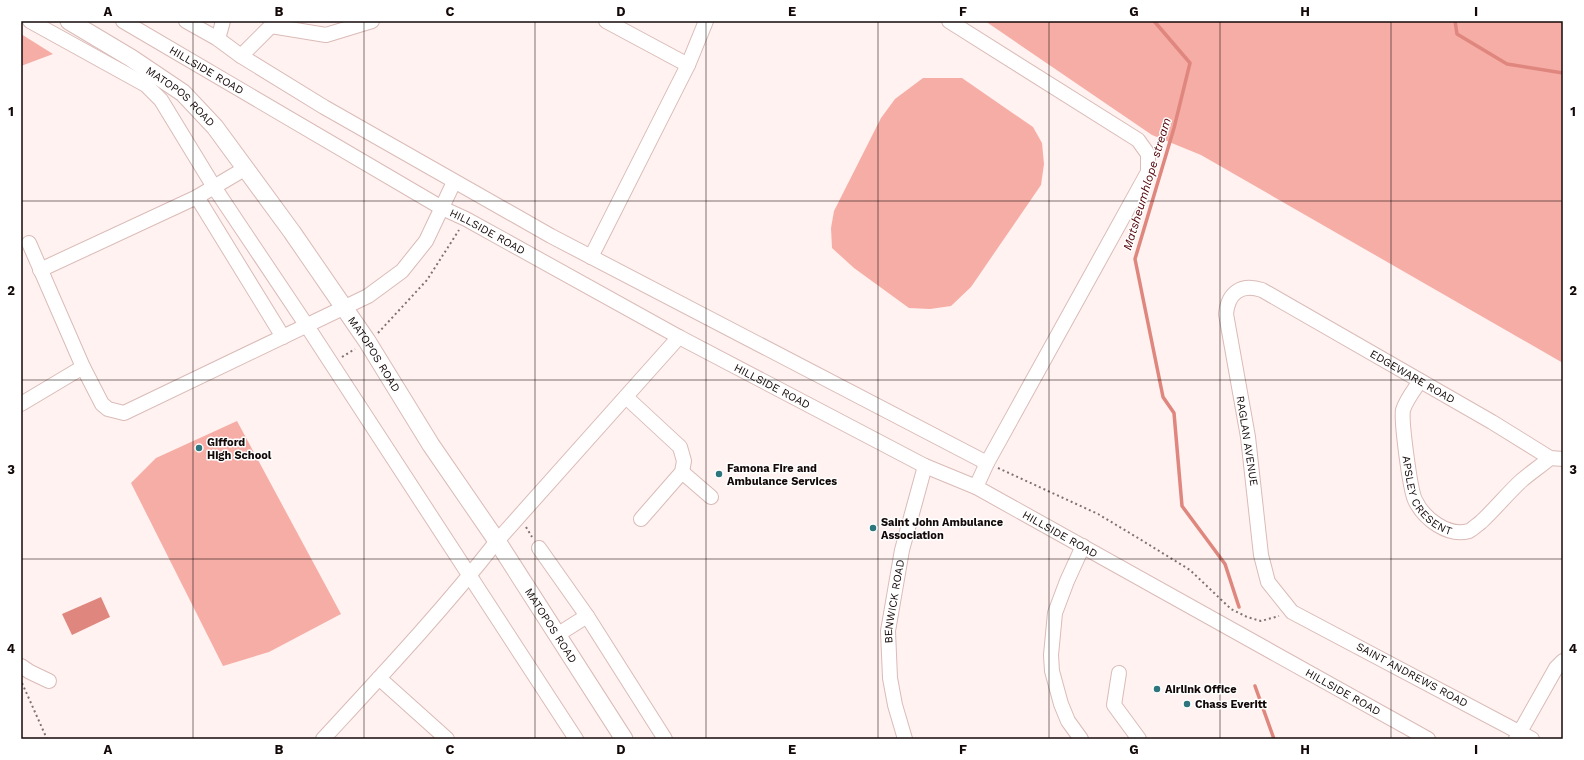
<svg xmlns="http://www.w3.org/2000/svg" width="1584" height="760" font-family="'Work Sans',sans-serif">
	<style>
		.green { fill: #f6ada5 }
		.water { fill: #df877e }
		.lines { fill: none; stroke-linecap: round; stroke-linejoin: round }
		.stream { stroke: #df877e; stroke-width: 3.5 }
		.minor-casing { stroke: #dabbb7; stroke-width: 16 }
		.major-casing { stroke: #dabbb7; stroke-width: 19 }
		.path { stroke: #7f7372; stroke-width: 2; stroke-dasharray: 2 3; stroke-linecap: butt }
		.minor { stroke: #fff; stroke-width: 14 }
		.major { stroke: #fff; stroke-width: 17 }
		.grid { fill: none; stroke: #130908; stroke-width: 1; stroke-opacity: 0.55 }
		.poi-dot { fill: #2d767e; stroke: #fff; stroke-width: 1.5 }
		.labels { text-anchor: middle; dominant-baseline: central; stroke-width: 3; stroke-linejoin: round; paint-order: stroke }
		.street-label { font-size: 11px; fill: #130908; stroke: #fff }
		.poi-label { font-size: 11px; font-weight: bold; fill: #130908; stroke: #fff; text-anchor: start }
		.water-label { font-size: 12px; font-style: italic; fill: #540207; stroke: #fff }
		.neatline { fill: none; stroke: #130908; stroke-width: 1.5 }
		.grid-label { font-size: 13px; text-anchor: middle; font-weight: bold; fill: #130908 }
	</style>
	<rect width="100%" height="100%" fill="#fff2f0"/>
	<g class="green">
		<polygon points="985,21 1563,21 1563,363 1201,155 1152,135"/>
		<polygon points="21,34 53,54 21,66"/>
		<polygon points="923,78 962,78 1033,127 1042,143 1044,164 1041,185 971,287 951,306 930,309 909,308 854,268 832,248 831,228 834,211 881,118 895,99"/>
		<polygon points="237,421 341,614 269,652 223,666 131,483 156,458"/>
	</g>
	<polygon class="water" points="101,597 110,617 72,635 62,614"/>
	<g class="lines">
		<g class="stream">
			<polyline points="1154,21 1190,63 1174,128 1135,259 1163,397 1174,413 1182,506 1225,564 1239,607"/>
			<polyline points="1455,21 1457,34 1507,64 1563,73"/>
			<polyline points="1255,686 1274,739"/>
		</g>
		<defs>
			<g id="minor">
				<polyline points="30,21 146,85 161,100 214,187 307,326 576,739"/>
				<path id="s1" d="M123 21 442 208 466 219 679 337 925 466 976 487 1428 739"/>
				<polyline points="186,21 218,39 241,56 324,107 551,236 987,463"/>
				<polyline points="606,21 688,65"/>
				<polyline points="949,21 1138,140 1148,154 1148,172 987,463 976,487"/>
				<polyline points="271,26 326,35 372,21"/>
				<polyline points="218,39 223,21"/>
				<polyline points="241,56 271,26 272,21"/>
				<polyline points="197,197 283,337"/>
				<polyline points="29,243 83,367 102,404 108,409 124,413 368,296 402,271 426,241 454,182"/>
				<polyline points="591,257 688,65 706,21"/>
				<polyline points="40,270 197,197 246,168"/>
				<path id="s2" d="M1420 381C1414 390 1406 400 1403 410 1401 421 1410 489 1415 500 1424 519 1448 537 1469 531 1473 529 1477 525 1481 522 1495 509 1507 494 1521 481 1530 473 1541 466 1550 458"/>
				<polyline points="626,397 680,447 684,461 682,472 641,519"/>
				<polyline points="21,404 83,367"/>
				<polyline points="682,472 711,497"/>
				<polyline points="539,548 587,616 665,739"/>
				<polyline points="557,635 587,616"/>
				<polyline points="21,666 30,672 49,681"/>
				<polyline points="1119,673 1114,705 1139,739"/>
				<polyline points="379,678 447,739"/>
				<path d="M323 739C383 674 443 610 497 541L679 337"/>
				<path id="s3" d="M905 739 895 705 890 678 888 631 902 550 925 466"/>
				<polyline points="1081,739 1068,721 1061,704 1052,671 1051,655 1055,613 1067,581 1083,546"/>
				<polyline points="1516,739 1556,668 1563,661"/>
				<path id="s4" d="M1532 739 1292 612 1268 582 1261 555 1248 437 1226 314C1228 293 1241 283 1262 290L1492 422 1550 458 1563 459"/>
			</g>
			<g id="major">
				<path id="s5" d="M69 21 131 58 183 93 215 127 292 232 367 341 431 445 497 541 624 739"/>
			</g>
		</defs>
		<use href="#minor" class="minor-casing"/>
		<use href="#major" class="major-casing"/>
		<g class="path">
			<polyline points="378,333 427,280 459,230"/>
			<polyline points="342,357 355,349"/>
			<polyline points="998,468 1098,514 1138,538 1190,570 1231,609 1247,617 1261,621 1279,616"/>
			<polyline points="526,527 532,537"/>
			<polyline points="22,683 47,739"/>
		</g>
		<use href="#minor" class="minor"/>
		<use href="#major" class="major"/>
	</g>
	<path class="grid" d="M193 21V739M364 21V739M535 21V739M706 21V739M878 21V739M1049 21V739M1220 21V739M1391 21V739M21 201H1563M21 380H1563M21 559H1563"/>
	<g class="poi-dot">
		<circle cx="199" cy="448" r="4"/>
		<circle cx="719" cy="474" r="4"/>
		<circle cx="873" cy="528" r="4"/>
		<circle cx="1157" cy="689" r="4"/>
		<circle cx="1187" cy="704" r="4"/>
	</g>
	<g class="labels">
		<g class="street-label">
			<text stroke="none"><textPath href="#s1" startOffset="97">HILLSIDE ROAD</textPath></text>
			<text stroke="none"><textPath href="#s5" startOffset="135">MATOPOS ROAD</textPath></text>
			<text stroke="none"><textPath href="#s1" startOffset="421">HILLSIDE ROAD</textPath></text>
			<text stroke="none"><textPath href="#s5" startOffset="459">MATOPOS ROAD</textPath></text>
			<text stroke="none"><textPath href="#s4" startOffset="807">EDGEWARE ROAD</textPath></text>
			<text stroke="none"><textPath href="#s1" startOffset="745">HILLSIDE ROAD</textPath></text>
			<text transform="translate(1247 441) rotate(81)">RAGLAN AVENUE</text>
			<text stroke="none"><textPath href="#s2" startOffset="127">APSLEY CRESENT</textPath></text>
			<text stroke="none"><textPath href="#s1" startOffset="1069">HILLSIDE ROAD</textPath></text>
			<text stroke="none"><textPath href="#s3" startOffset="140">BENWICK ROAD</textPath></text>
			<text stroke="none"><textPath href="#s5" startOffset="783">MATOPOS ROAD</textPath></text>
			<text transform="translate(1412 675) rotate(28)">SAINT ANDREWS ROAD</text>
			<text stroke="none"><textPath href="#s1" startOffset="1393">HILLSIDE ROAD</textPath></text>
		</g>
		<g class="poi-label">
			<text x="207" y="442">Gifford<tspan x="207" dy="13">High School</tspan></text>
			<text x="727" y="468">Famona Fire and<tspan x="727" dy="13">Ambulance Services</tspan></text>
			<text x="881" y="522">Saint John Ambulance<tspan x="881" dy="13">Association</tspan></text>
			<text x="1165" y="689">Airlink Office</text>
			<text x="1195" y="704">Chass Everitt</text>
		</g>
		<g class="water-label">
			<text transform="translate(1147 184) rotate(-73)">Matsheumhlope stream</text>
		</g>
	</g>
	<rect width="1584" height="760" fill="none" stroke="#ffffff" stroke-width="44"/>
	<rect x="22" y="22" width="1540" height="716" class="neatline"/>
	<g class="grid-label">
		<text x="108" y="16">A</text>
		<text x="279" y="16">B</text>
		<text x="450" y="16">C</text>
		<text x="621" y="16">D</text>
		<text x="792" y="16">E</text>
		<text x="963" y="16">F</text>
		<text x="1134" y="16">G</text>
		<text x="1305" y="16">H</text>
		<text x="1476" y="16">I</text>
		<text x="11" y="116">1</text>
		<text x="1573" y="116">1</text>
		<text x="11" y="295">2</text>
		<text x="1573" y="295">2</text>
		<text x="11" y="474">3</text>
		<text x="1573" y="474">3</text>
		<text x="11" y="653">4</text>
		<text x="1573" y="653">4</text>
		<text x="108" y="754">A</text>
		<text x="279" y="754">B</text>
		<text x="450" y="754">C</text>
		<text x="621" y="754">D</text>
		<text x="792" y="754">E</text>
		<text x="963" y="754">F</text>
		<text x="1134" y="754">G</text>
		<text x="1305" y="754">H</text>
		<text x="1476" y="754">I</text>
	</g>
</svg>
